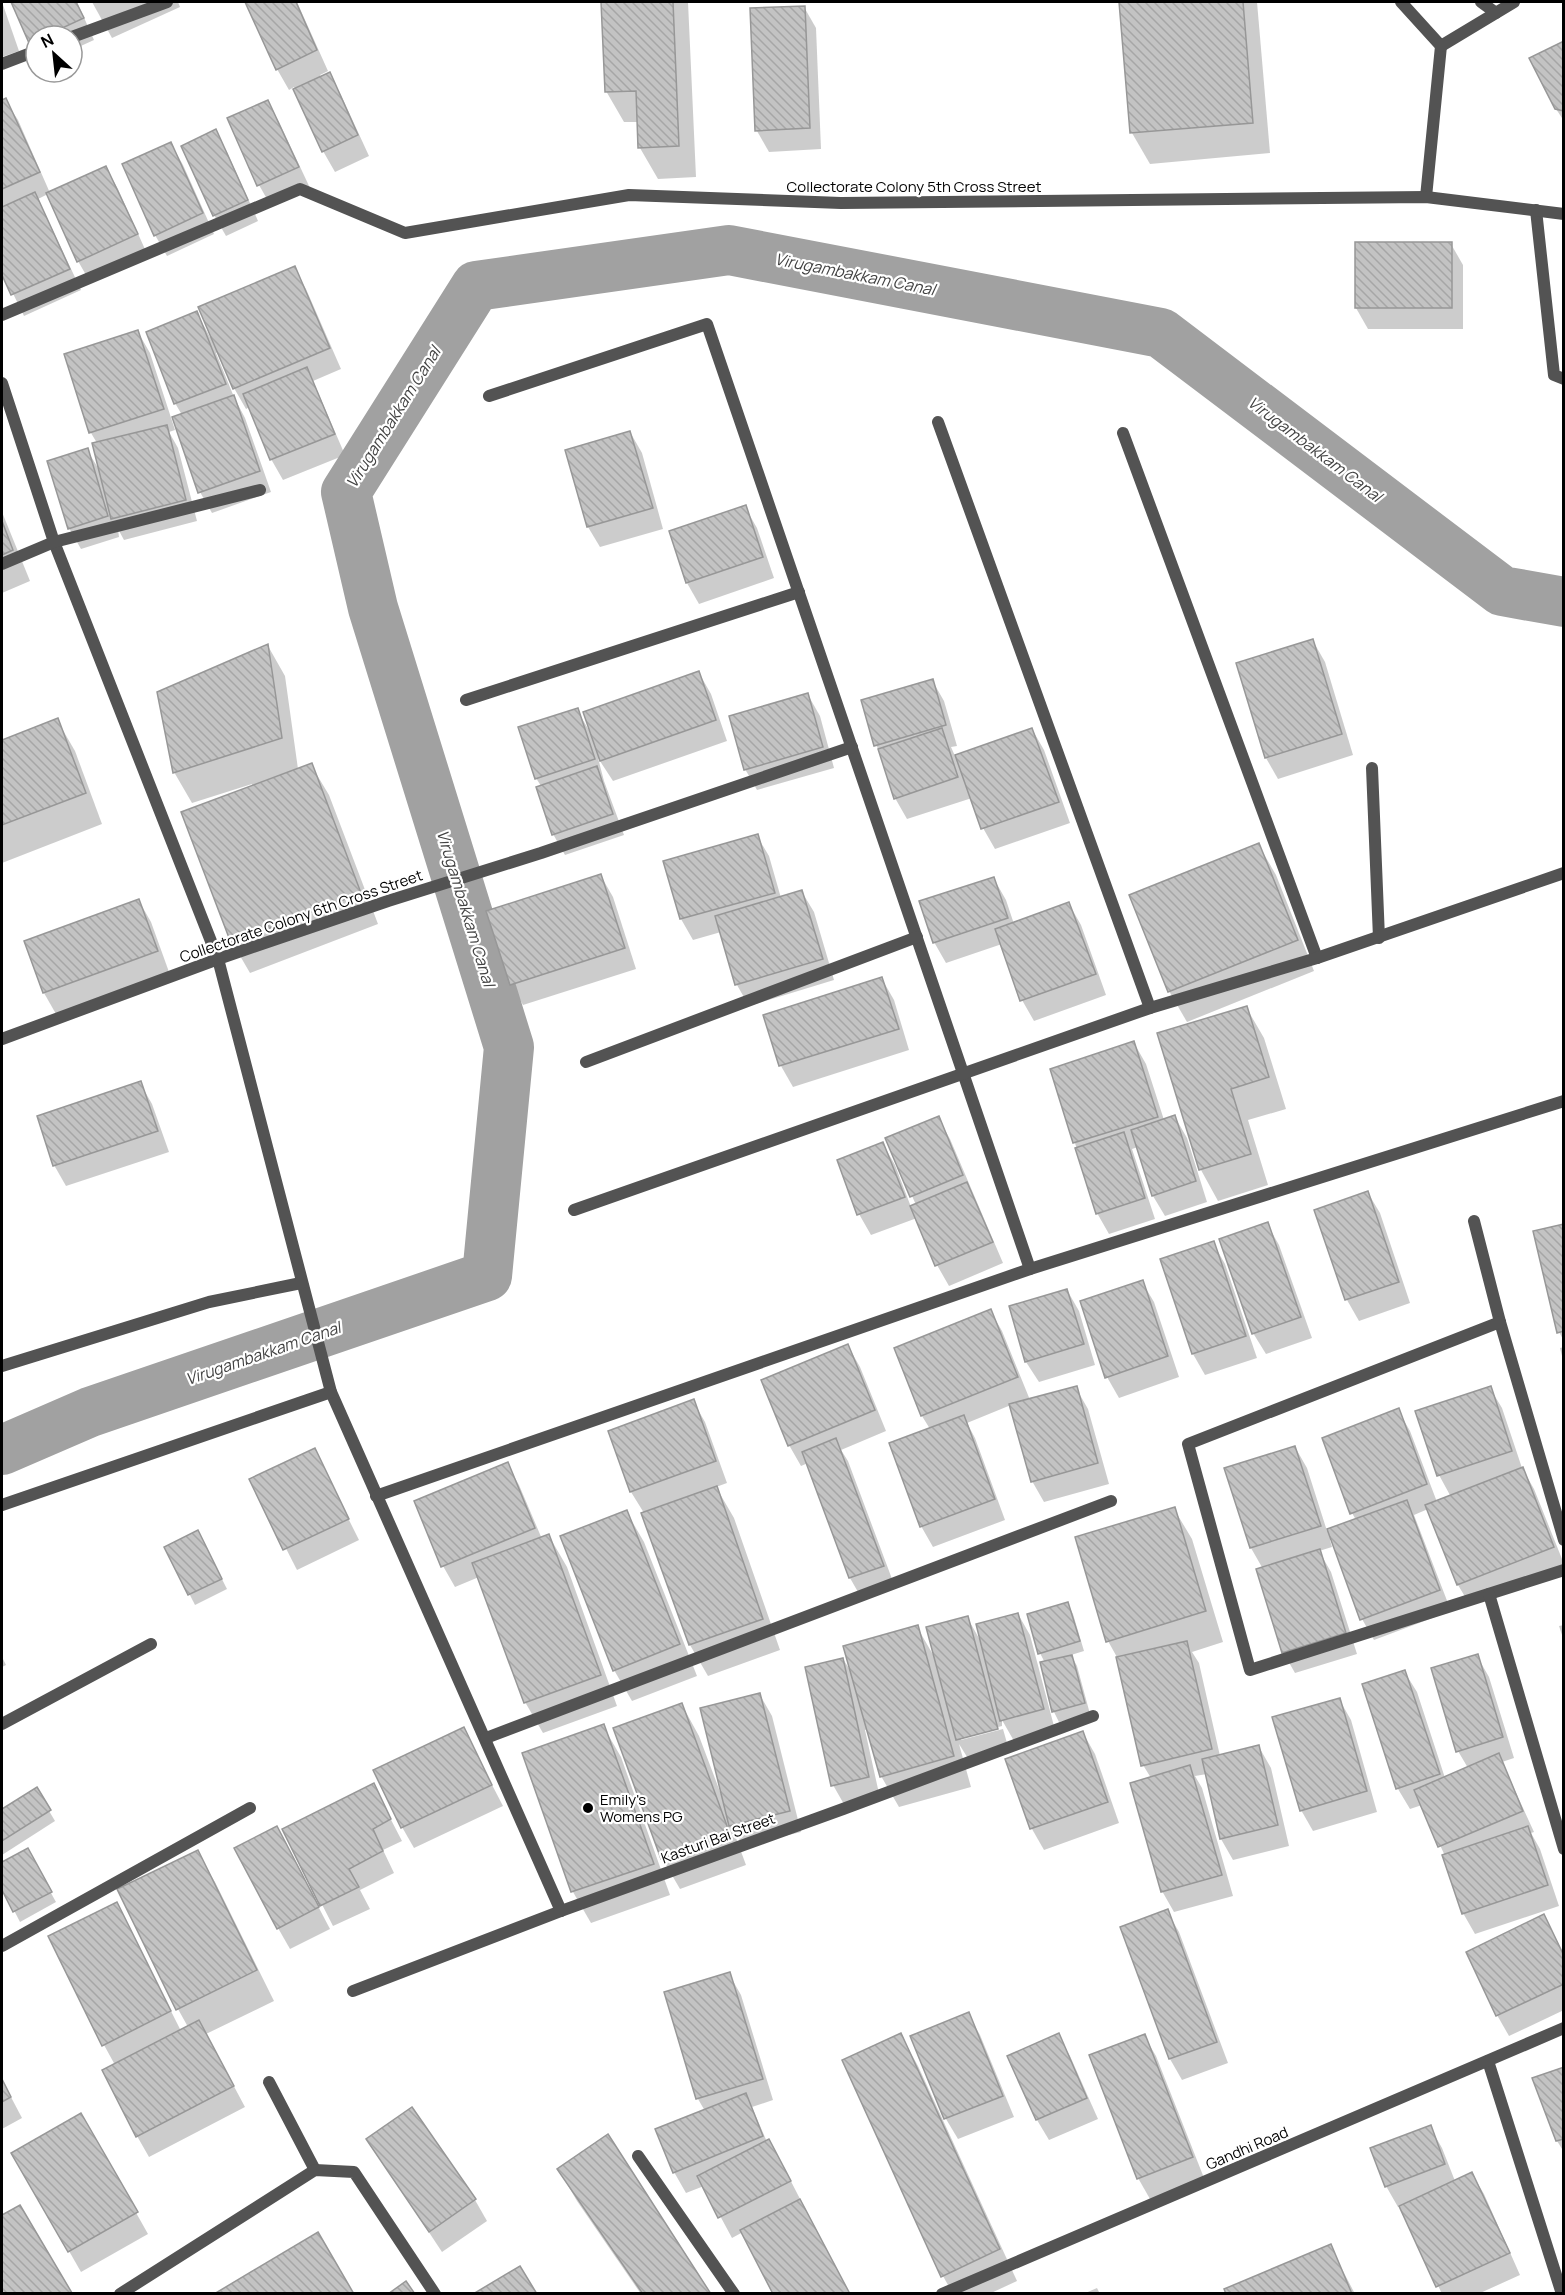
<svg xmlns="http://www.w3.org/2000/svg" width="1565" height="2295" font-family="Manrope,sans-serif">
	<style>
		.shadow { fill: #0003 }
		.lines { fill: none; stroke-linecap: round; stroke-linejoin: round }
		.canal { stroke: #a1a1a1; stroke-width: 50 }
		.building { fill: url(#building-back-hatch); stroke: #979797; stroke-width: 1.5 }
		.street { stroke: #535353; stroke-width: 12 }
		.poi-dot { fill: #000; stroke: #fff; stroke-width: 2 }
		.labels { text-anchor: middle; dominant-baseline: central; stroke-width: 4.5; stroke-linejoin: round; paint-order: stroke }
		.street-label { font-size: 15px; fill: #000; stroke: #fff }
		.poi-label { font-size: 15px; fill: #000; stroke: #fff; text-anchor: start }
		.water-label { font-size: 16px; font-style: italic; fill: #424242; stroke: #fff }
	</style>
	<defs>
		<pattern id="building-back-hatch" width="6" height="6" patternUnits="userSpaceOnUse" patternTransform="scale(1.5)"><rect width="6" height="6" fill="#c3c3c3"/><path d="M-1 5l2 2M0 0l6 6M5-1l2 2" fill="none" stroke="#a6a6a6"/></pattern>
	</defs>
	<rect width="100%" height="100%" fill="#fff"/>
	<g class="shadow">
		<polygon points="2,2 19,51 2,57"/>
		<polygon points="12,2 77,2 94,40 72,50 72,36 36,36 36,52"/>
		<polygon points="92,2 178,2 180,7 112,38"/>
		<polygon points="247,2 297,2 328,71 320,75 321,78 329,74 341,95 369,156 335,172 323,151 294,87 289,90 277,69"/>
		<polygon points="602,2 688,2 696,177 658,179 640,148 639,122 624,122 606,91"/>
		<polygon points="1120,2 1257,2 1270,153 1150,164 1132,133"/>
		<polygon points="804,7 816,28 821,149 769,152 757,131"/>
		<polygon points="1564,42 1564,121 1556,109"/>
		<polygon points="5,100 18,120 50,193 106,168 118,189 148,256 90,282 78,261 48,194 38,199 81,290 24,316 2,271 2,102"/>
		<polygon points="267,101 279,122 310,188 271,206 259,185"/>
		<polygon points="215,131 227,152 258,221 226,236 214,215"/>
		<polygon points="171,144 183,165 214,234 167,256 155,235"/>
		<polygon points="1357,244 1451,244 1463,265 1463,329 1368,329 1356,308"/>
		<polygon points="294,268 306,289 341,369 313,381 345,455 283,480 271,459 250,407 246,409 234,388 219,351 216,353 234,397 245,418 271,492 212,513 200,492 182,415 175,403 197,313 210,337"/>
		<polygon points="138,332 150,353 175,430 169,432 178,448 197,521 124,540 118,529 119,537 81,549 69,528 87,450 100,471 97,443 91,433 66,355"/>
		<polygon points="630,432 642,453 663,529 600,547 588,527"/>
		<polygon points="745,507 757,528 774,578 699,604 687,583 671,532"/>
		<polygon points="2,512 30,581 2,593"/>
		<polygon points="1313,641 1325,662 1353,755 1278,779 1266,758"/>
		<polygon points="268,646 285,676 298,769 311,765 329,795 378,924 250,973 232,942 252,784 192,803 174,772"/>
		<polygon points="699,673 711,694 727,741 613,781 598,758 604,781 624,835 565,855 553,834 541,786 536,778 577,710 590,732"/>
		<polygon points="932,680 944,701 957,746 951,747 955,756 1032,729 1044,750 1070,823 995,849 983,828 972,798 907,819 895,798 881,754 876,745"/>
		<polygon points="808,695 820,716 834,768 757,790 745,769"/>
		<polygon points="57,720 75,751 102,824 2,863 2,741"/>
		<polygon points="757,836 769,856 781,898 802,892 814,912 834,980 749,1006 737,985 721,932 693,940 681,919 665,862"/>
		<polygon points="1258,844 1276,875 1314,971 1187,1022 1169,991"/>
		<polygon points="601,876 613,897 636,969 523,1005 511,984"/>
		<polygon points="994,879 1006,900 1014,924 1069,904 1081,925 1106,995 1034,1021 1022,1000 1002,944 946,963 934,942"/>
		<polygon points="139,901 151,922 169,972 56,1014 44,993 26,942"/>
		<polygon points="882,979 894,1000 909,1050 793,1087 781,1066 765,1016"/>
		<polygon points="1246,1007 1264,1038 1286,1109 1248,1120 1268,1185 1218,1201 1201,1170 1159,1034"/>
		<polygon points="1134,1043 1146,1064 1164,1120 1175,1117 1187,1138 1207,1202 1165,1216 1153,1196 1138,1147 1132,1149 1155,1219 1109,1234 1097,1213 1052,1070"/>
		<polygon points="140,1083 152,1104 169,1152 66,1186 54,1165"/>
		<polygon points="938,1118 950,1139 1003,1263 949,1286 937,1265 917,1218 871,1235 859,1214 883,1144 895,1165 911,1207 916,1205 887,1139"/>
		<polygon points="1368,1193 1380,1213 1410,1303 1359,1321 1347,1300 1316,1211"/>
		<polygon points="1267,1224 1279,1245 1312,1338 1266,1354 1253,1333"/>
		<polygon points="1564,1225 1564,1341 1559,1332"/>
		<polygon points="1213,1243 1225,1264 1257,1358 1205,1375 1193,1354 1162,1260"/>
		<polygon points="1142,1282 1154,1302 1179,1377 1119,1398 1107,1377"/>
		<polygon points="1067,1290 1079,1311 1095,1365 1039,1382 1026,1362 1010,1307"/>
		<polygon points="990,1310 1002,1331 1030,1400 1076,1388 1088,1409 1109,1484 1044,1502 1032,1481 1011,1405 967,1423 975,1438 1005,1520 933,1547 921,1526 930,1429 922,1416 896,1349"/>
		<polygon points="848,1346 860,1367 886,1431 841,1450 848,1461 895,1587 862,1599 850,1578 808,1463 801,1466 789,1445"/>
		<polygon points="1564,1347 1564,1364 1560,1348"/>
		<polygon points="1490,1388 1502,1408 1522,1468 1534,1489 1564,1564 1470,1605 1458,1585 1428,1509 1414,1515 1451,1611 1374,1640 1362,1619 1332,1539 1330,1540 1332,1547 1319,1551 1331,1572 1357,1654 1295,1673 1283,1652 1263,1569 1251,1548 1226,1469 1295,1447 1307,1468 1327,1531 1356,1520 1352,1513 1398,1410 1410,1431 1437,1502 1451,1497 1439,1475"/>
		<polygon points="693,1401 705,1422 727,1483 716,1487 734,1518 780,1650 708,1676 690,1645 644,1513 631,1492 610,1432"/>
		<polygon points="314,1450 359,1540 297,1570 251,1480"/>
		<polygon points="507,1464 519,1485 542,1539 549,1536 567,1567 617,1706 543,1733 525,1702 479,1577 455,1587 443,1566"/>
		<polygon points="1174,1509 1192,1539 1223,1642 1192,1652 1199,1663 1220,1756 1259,1747 1271,1768 1289,1846 1233,1860 1221,1839 1207,1774 1195,1776 1202,1788 1233,1896 1174,1912 1162,1891 1151,1778 1143,1765 1118,1659 1108,1641"/>
		<polygon points="626,1511 644,1542 697,1676 632,1701 614,1670"/>
		<polygon points="203,1542 227,1589 195,1605 166,1548"/>
		<polygon points="1068,1604 1073,1614 1084,1651 1071,1655 1077,1666 1090,1714 1059,1722 1054,1712 1041,1664 1045,1663 1040,1653"/>
		<polygon points="1018,1614 1030,1635 1055,1730 1014,1741 1002,1720 1002,1726 961,1737 961,1740 1003,1729 1009,1750 969,1760 959,1744 971,1787 899,1807 881,1776 868,1729 865,1730 880,1798 845,1806 833,1785 843,1659 852,1673 917,1627 935,1658 967,1617 980,1640"/>
		<polygon points="1564,1625 1564,1641 1559,1626"/>
		<polygon points="1477,1656 1489,1677 1514,1758 1502,1762 1534,1832 1531,1833 1540,1849 1559,1906 1475,1934 1463,1913 1445,1856 1422,1805 1410,1809 1398,1789 1363,1685 1404,1671 1417,1692 1445,1778 1468,1768 1458,1751"/>
		<polygon points="2,1657 6,1665 2,1667"/>
		<polygon points="760,1695 772,1716 801,1832 743,1846 738,1837 736,1838 746,1865 680,1889 662,1858 682,1705 699,1736 722,1797 724,1797"/>
		<polygon points="1339,1699 1351,1720 1377,1812 1313,1831 1301,1810"/>
		<polygon points="603,1726 621,1757 670,1895 591,1923 573,1892 524,1754"/>
		<polygon points="463,1729 503,1806 414,1848 402,1827"/>
		<polygon points="1083,1733 1095,1754 1119,1823 1044,1850 1032,1829 1007,1760"/>
		<polygon points="373,1785 402,1841 383,1850 394,1873 360,1890 370,1909 333,1926 284,1830"/>
		<polygon points="36,1789 55,1821 2,1855 2,1810"/>
		<polygon points="277,1828 330,1929 290,1949 278,1928"/>
		<polygon points="27,1850 56,1902 20,1922 2,1887 2,1864"/>
		<polygon points="197,1852 215,1882 274,2001 206,2034 245,2107 149,2157 137,2136 115,2065 104,2045 117,1904 181,2031 188,2027 178,2009"/>
		<polygon points="1167,1911 1179,1932 1228,2063 1182,2080 1170,2059 1122,1928"/>
		<polygon points="1555,1937 1564,1955 1564,2010 1509,2036 1497,2015"/>
		<polygon points="729,1974 741,1995 773,2100 752,2107 767,2142 781,2162 849,2294 743,2232 732,2238 704,2186 686,2193 674,2172 705,2111 698,2099 666,1993"/>
		<polygon points="968,2014 980,2035 1014,2117 958,2139 946,2119 912,2037"/>
		<polygon points="901,2035 918,2066 1017,2281 989,2294 953,2294 943,2276"/>
		<polygon points="1058,2035 1070,2056 1098,2119 1049,2140 1037,2120 1009,2057"/>
		<polygon points="1144,2036 1156,2056 1204,2178 1150,2199 1138,2178"/>
		<polygon points="1564,2068 1564,2152 1557,2141 1534,2079"/>
		<polygon points="2,2080 22,2118 2,2129"/>
		<polygon points="412,2109 475,2200 487,2221 442,2252 368,2140"/>
		<polygon points="81,2115 148,2234 81,2272 13,2153"/>
		<polygon points="1430,2127 1442,2148 1455,2181 1472,2174 1484,2194 1520,2275 1478,2294 1442,2294 1401,2206 1398,2207 1386,2186"/>
		<polygon points="559,2170 709,2294 641,2294 577,2201"/>
		<polygon points="20,2207 70,2293 2,2294 2,2217"/>
		<polygon points="1330,2246 1355,2294 1228,2294"/>
		<polygon points="1097,2288 1100,2294 1083,2294"/>
	</g>
	<g class="lines">
		<polyline class="canal" points="2,1450 90,1412 487,1276 509,1047 373,608 346,492 476,286 729,250 1161,333 1502,591 1564,602"/>
	</g>
	<g class="building">
		<polygon points="11,2 76,2 84,18 45,36 36,36 36,40 29,43"/>
		<polygon points="245,2 296,2 317,50 276,70"/>
		<polygon points="601,2 673,2 679,146 638,148 636,91 605,92"/>
		<polygon points="1119,2 1243,2 1253,123 1130,133"/>
		<polygon points="805,6 810,128 755,131 750,8"/>
		<polygon points="1564,41 1564,111 1555,109 1529,58"/>
		<polygon points="330,72 358,135 322,152 293,89"/>
		<polygon points="6,98 40,172 2,189 2,100"/>
		<polygon points="268,100 299,167 257,186 227,118"/>
		<polygon points="216,129 248,200 213,216 181,146"/>
		<polygon points="171,142 203,213 154,236 122,164"/>
		<polygon points="106,166 138,234 77,262 46,193"/>
		<polygon points="35,192 70,269 11,295 2,275 2,207"/>
		<rect x="1355" y="242" width="97" height="66"/>
		<polygon points="295,266 330,348 233,389 198,307"/>
		<polygon points="197,311 226,384 174,404 146,332"/>
		<polygon points="138,330 164,409 89,433 64,354"/>
		<polygon points="307,367 335,434 270,460 243,394"/>
		<polygon points="234,395 260,471 198,493 172,417"/>
		<polygon points="167,425 186,500 111,519 92,443"/>
		<polygon points="630,431 653,508 587,527 565,450"/>
		<polygon points="88,448 108,516 68,529 47,461"/>
		<polygon points="746,505 763,557 686,583 669,531"/>
		<polygon points="2,521 13,550 2,555"/>
		<polygon points="1313,639 1342,734 1265,758 1236,663"/>
		<polygon points="268,644 282,738 173,773 157,692"/>
		<polygon points="699,671 716,720 600,761 583,712"/>
		<polygon points="933,679 946,725 874,746 861,700"/>
		<polygon points="808,693 823,747 744,770 729,716"/>
		<polygon points="578,708 595,759 535,779 518,727"/>
		<polygon points="58,718 86,793 2,825 2,740"/>
		<polygon points="942,728 958,777 894,799 878,749"/>
		<polygon points="1032,728 1059,802 981,829 955,755"/>
		<polygon points="312,763 361,893 231,943 181,812"/>
		<polygon points="597,766 613,814 552,835 536,787"/>
		<polygon points="758,834 775,893 680,919 663,861"/>
		<polygon points="1259,843 1298,940 1168,992 1129,895"/>
		<polygon points="601,874 625,948 510,985 486,911"/>
		<polygon points="994,877 1008,918 933,943 919,901"/>
		<polygon points="802,890 823,959 735,985 715,916"/>
		<polygon points="139,899 158,951 43,993 24,941"/>
		<polygon points="1069,902 1096,974 1020,1001 995,929"/>
		<polygon points="882,977 899,1029 779,1066 763,1015"/>
		<polygon points="1247,1006 1269,1077 1231,1089 1251,1154 1199,1170 1157,1033"/>
		<polygon points="1134,1041 1158,1117 1073,1143 1050,1069"/>
		<polygon points="141,1081 158,1131 53,1166 37,1116"/>
		<polygon points="1175,1115 1196,1181 1152,1196 1131,1130"/>
		<polygon points="939,1116 963,1175 910,1197 885,1138"/>
		<polygon points="1124,1132 1145,1198 1096,1214 1075,1148"/>
		<polygon points="883,1142 905,1197 857,1215 837,1160"/>
		<polygon points="967,1182 993,1242 935,1266 910,1206"/>
		<polygon points="1368,1191 1399,1282 1345,1300 1314,1210"/>
		<polygon points="1268,1222 1301,1317 1252,1334 1219,1239"/>
		<polygon points="1564,1224 1564,1331 1557,1333 1533,1231"/>
		<polygon points="1214,1241 1246,1336 1192,1354 1160,1259"/>
		<polygon points="1143,1280 1168,1356 1105,1378 1080,1301"/>
		<polygon points="1067,1289 1084,1344 1025,1362 1009,1306"/>
		<polygon points="991,1309 1018,1377 921,1416 894,1348"/>
		<polygon points="848,1344 875,1410 788,1446 761,1380"/>
		<polygon points="1077,1386 1098,1463 1031,1482 1009,1404"/>
		<polygon points="1491,1386 1512,1451 1437,1476 1415,1411"/>
		<polygon points="694,1399 716,1461 630,1492 608,1431"/>
		<polygon points="1399,1408 1427,1484 1350,1514 1322,1438"/>
		<polygon points="964,1415 995,1499 920,1527 889,1443"/>
		<polygon points="836,1438 884,1566 849,1578 802,1452"/>
		<polygon points="1295,1446 1321,1526 1250,1548 1224,1468"/>
		<polygon points="315,1448 349,1519 283,1550 249,1479"/>
		<polygon points="508,1462 535,1528 441,1567 414,1501"/>
		<polygon points="1523,1467 1554,1547 1457,1585 1425,1505"/>
		<polygon points="717,1486 763,1619 689,1645 641,1513"/>
		<polygon points="1407,1500 1440,1590 1360,1620 1327,1529"/>
		<polygon points="1175,1507 1206,1611 1106,1642 1075,1537"/>
		<polygon points="627,1510 680,1644 613,1671 560,1536"/>
		<polygon points="198,1530 222,1579 188,1595 164,1547"/>
		<polygon points="549,1534 601,1675 524,1703 472,1563"/>
		<polygon points="1320,1549 1346,1633 1282,1653 1256,1569"/>
		<polygon points="1068,1602 1080,1641 1038,1654 1027,1614"/>
		<polygon points="1018,1613 1044,1709 1000,1721 976,1624"/>
		<polygon points="968,1616 998,1729 956,1740 926,1627"/>
		<polygon points="918,1625 954,1756 880,1777 843,1646"/>
		<polygon points="1187,1641 1212,1749 1141,1766 1116,1657"/>
		<polygon points="1478,1654 1503,1737 1456,1752 1431,1668"/>
		<polygon points="1072,1655 1085,1703 1052,1712 1040,1662"/>
		<polygon points="843,1658 869,1777 831,1786 805,1667"/>
		<polygon points="1405,1670 1440,1774 1396,1789 1362,1684"/>
		<polygon points="760,1693 790,1811 729,1826 700,1708"/>
		<polygon points="1340,1698 1367,1791 1300,1811 1272,1717"/>
		<polygon points="682,1703 730,1834 661,1859 613,1728"/>
		<polygon points="604,1724 654,1864 571,1892 522,1753"/>
		<polygon points="464,1727 492,1785 401,1828 373,1770"/>
		<polygon points="1083,1731 1108,1802 1030,1829 1005,1759"/>
		<polygon points="1259,1745 1278,1825 1220,1839 1202,1759"/>
		<polygon points="1499,1753 1523,1811 1438,1847 1414,1790"/>
		<polygon points="1190,1765 1222,1875 1161,1892 1130,1783"/>
		<polygon points="374,1783 391,1819 373,1829 383,1851 349,1869 359,1887 320,1906 282,1829"/>
		<polygon points="37,1787 51,1810 2,1841 2,1809"/>
		<polygon points="277,1826 319,1907 277,1929 234,1848"/>
		<polygon points="1528,1826 1548,1885 1462,1914 1442,1855"/>
		<polygon points="28,1848 52,1892 13,1912 2,1890 2,1862"/>
		<polygon points="198,1850 257,1970 176,2010 117,1889"/>
		<polygon points="117,1902 171,2011 102,2046 48,1936"/>
		<polygon points="1168,1909 1217,2042 1169,2059 1120,1927"/>
		<polygon points="1544,1914 1564,1956 1564,1984 1496,2016 1466,1952"/>
		<polygon points="730,1972 763,2079 696,2099 664,1992"/>
		<polygon points="969,2012 1003,2096 944,2119 910,2036"/>
		<polygon points="199,2020 234,2086 136,2137 102,2070"/>
		<polygon points="901,2033 1000,2249 941,2277 842,2060"/>
		<polygon points="1059,2033 1087,2098 1036,2120 1007,2056"/>
		<polygon points="1145,2034 1193,2157 1137,2179 1089,2055"/>
		<polygon points="1564,2067 1564,2139 1556,2141 1532,2078"/>
		<polygon points="2,2079 11,2097 2,2102"/>
		<polygon points="746,2093 763,2136 673,2173 655,2129"/>
		<polygon points="412,2107 476,2199 429,2232 366,2139"/>
		<polygon points="81,2113 138,2212 68,2252 11,2153"/>
		<polygon points="1431,2125 1445,2164 1385,2187 1370,2148"/>
		<polygon points="608,2134 711,2294 643,2294 557,2169"/>
		<polygon points="769,2139 791,2181 718,2218 697,2176"/>
		<polygon points="1472,2172 1510,2253 1436,2287 1399,2206"/>
		<polygon points="800,2199 850,2294 773,2294 740,2230"/>
		<polygon points="20,2205 72,2293 70,2294 2,2294 2,2215"/>
		<polygon points="318,2232 354,2294 214,2294"/>
		<polygon points="1331,2244 1352,2294 1226,2294 1224,2289"/>
		<polygon points="520,2266 537,2294 473,2294"/>
		<polygon points="406,2281 415,2294 388,2294"/>
	</g>
	<g class="lines">
		<g class="street">
			<polyline points="1401,2 1441,46 1426,197"/>
			<polyline points="1481,2 1496,13"/>
			<polyline points="72,37 167,2"/>
			<polyline points="1441,46 1514,2"/>
			<polyline points="2,64 36,51"/>
			<polyline points="1536,210 1554,375 1564,379"/>
			<polyline points="2,315 300,189 405,233 629,195 841,203 1426,197 1564,214"/>
			<polyline points="2,383 54,542 218,959 331,1392 561,1911"/>
			<polyline points="489,396 707,324 1030,1269"/>
			<polyline points="938,422 1150,1008"/>
			<polyline points="1123,433 1317,958"/>
			<polyline points="2,564 54,542 260,490"/>
			<polyline points="466,700 799,592"/>
			<polyline points="1372,768 1379,938"/>
			<polyline points="2,1039 218,959 388,901 541,853 852,747"/>
			<polyline points="586,1062 917,937"/>
			<polyline points="574,1210 1150,1008 1317,958 1564,873"/>
			<polyline points="1474,1221 1500,1322 1564,1540"/>
			<polyline points="1500,1322 1188,1444 1250,1670 1564,1570"/>
			<polyline points="2,1366 209,1302 301,1283"/>
			<polyline points="376,1496 1030,1269 1564,1101"/>
			<polyline points="2,1505 331,1392"/>
			<polyline points="1489,1594 1564,1849"/>
			<polyline points="2,1724 151,1644"/>
			<polyline points="486,1738 1111,1501"/>
			<polyline points="2,1946 250,1808"/>
			<polyline points="353,1991 561,1911 843,1809 1093,1716"/>
			<polyline points="1488,2061 1562,2294"/>
			<polyline points="269,2082 315,2170"/>
			<polyline points="638,2156 734,2294"/>
			<polyline points="120,2294 315,2170 354,2172 435,2294"/>
			<polyline points="942,2294 1564,2028"/>
		</g>
	</g>
	<circle class="poi-dot" cx="588" cy="1808" r="6"/>
	<g class="labels">
		<g class="street-label">
			<text x="914" y="186">Collectorate Colony 5th Cross Street</text>
			<text transform="translate(301 916) rotate(-19)">Collectorate Colony 6th Cross Street</text>
			<text transform="translate(718 1838) rotate(-20)">Kasturi Bai Street</text>
			<text transform="translate(1247 2148) rotate(-23)">Gandhi Road</text>
		</g>
		<g class="poi-label">
			<text x="600" y="1799">Emily's<tspan x="600" dy="17">Womens PG</tspan></text>
		</g>
		<g class="water-label">
			<text transform="translate(855 274) rotate(11)">Virugambakkam Canal</text>
			<text transform="translate(393 417) rotate(-58)">Virugambakkam Canal</text>
			<text transform="translate(1315 449) rotate(37)">Virugambakkam Canal</text>
			<text transform="translate(466 908) rotate(73)">Virugambakkam Canal</text>
			<text transform="translate(263 1353) rotate(-19)">Virugambakkam Canal</text>
		</g>
	</g>
	<rect width="1565" height="2295" fill="none" stroke="#000000" stroke-width="6"/>
	<g transform="translate(54 54) rotate(333)"><circle r="28" fill="#ffffff" stroke="#999999" stroke-width="1.5"/>
	<path d="M0-4.5L10 22L0 15L-10 22Z" fill="#000000"/>
	<text y="-9" font-size="16" font-weight="bold" text-anchor="middle" fill="#000000">N</text>
	</g>
</svg>
